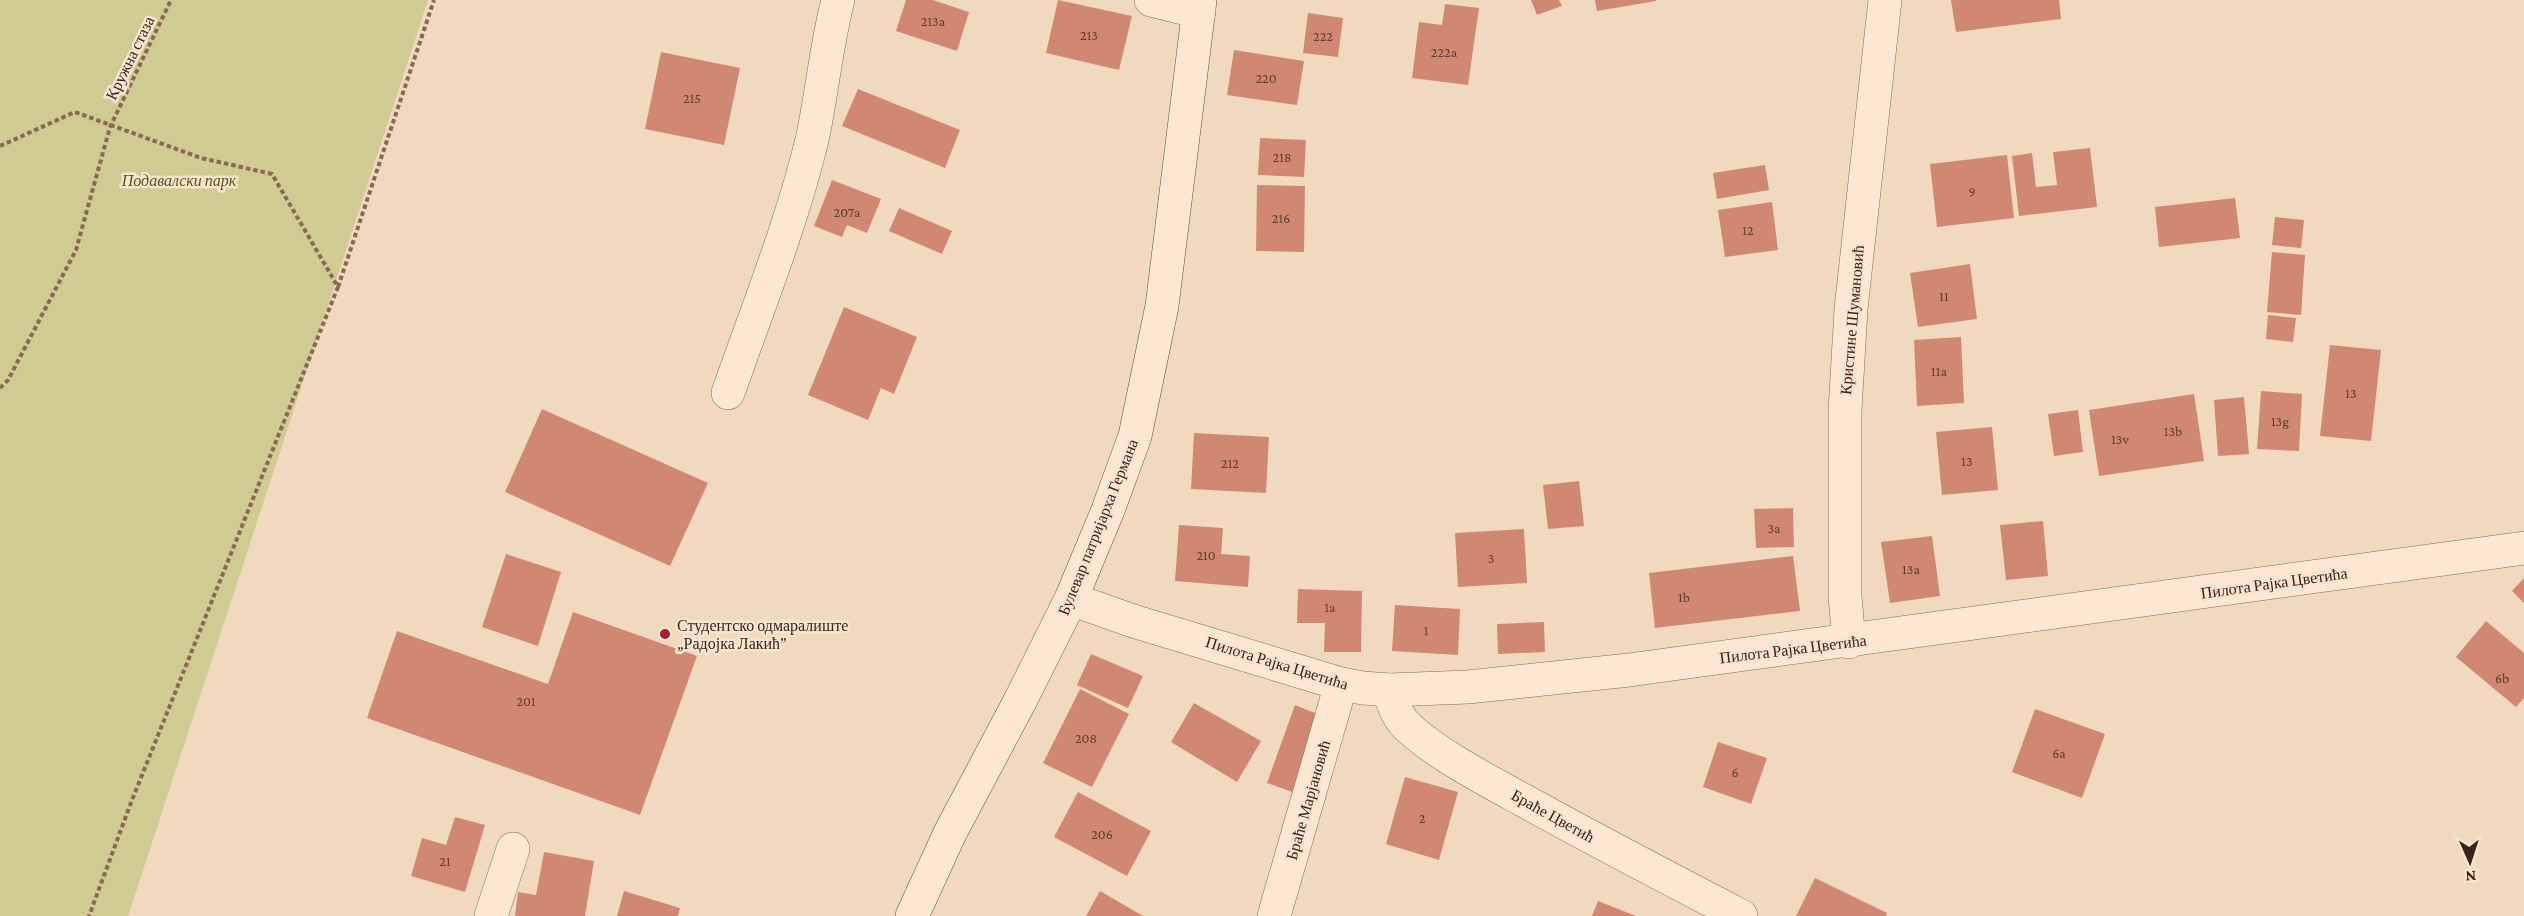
<svg xmlns="http://www.w3.org/2000/svg" width="2524" height="916" font-family="'Crimson Pro',serif">
	<style>
		.green { fill: #cfcb92 }
		.building { fill: #d18872 }
		.lines { fill: none; stroke-linecap: round; stroke-linejoin: round }
		.minor-casing { stroke: #8a6856; stroke-width: 34 }
		.secondary-casing { stroke: #6c4939; stroke-width: 34 }
		.path { stroke: #8a6856; stroke-width: 4; stroke-dasharray: 4.5 3; stroke-linecap: butt }
		.minor { stroke: #fbe7d2; stroke-width: 33 }
		.secondary { stroke: #fbe7d2; stroke-width: 33 }
		.poi-dot { fill: #9d223a; stroke: #f8e4cf; stroke-width: 2 }
		.labels { text-anchor: middle; dominant-baseline: central; stroke-width: 5; stroke-linejoin: round; paint-order: stroke }
		.number-label { font-size: 14px; fill: #5f3d32 }
		.street-label { font-size: 16px; fill: #39241c; stroke: #f8e4cf }
		.park-label { font-size: 16px; font-style: italic; fill: #535621; stroke: #f8e4cf }
		.poi-label { font-size: 16px; fill: #39241c; stroke: #f8e4cf; text-anchor: start }
	</style>
	<rect width="100%" height="100%" fill="#f1d9bf"/>
	<polygon class="green" points="0,0 428,0 128,916 0,916"/>
	<g class="building">
		<polygon points="906,0 933,0 969,12 957,51 896,31"/>
		<polygon points="1058,0 1132,16 1119,70 1046,53"/>
		<polygon points="1531,0 1559,0 1562,6 1537,15"/>
		<polygon points="1595,0 1656,0 1656,1 1597,11"/>
		<polygon points="1951,0 2059,0 2061,19 1956,32"/>
		<polygon points="1445,4 1479,8 1468,85 1412,78 1419,22 1442,25"/>
		<polygon points="1308,13 1343,18 1338,57 1303,53"/>
		<polygon points="1234,50 1304,61 1297,105 1227,95"/>
		<polygon points="661,52 740,68 724,145 645,129"/>
		<polygon points="858,89 960,130 945,168 842,126"/>
		<polygon points="1260,138 1306,140 1304,177 1258,175"/>
		<polygon points="2090,148 2097,207 2019,216 2012,156 2032,153 2036,187 2057,185 2053,152"/>
		<polygon points="2007,155 2014,218 1937,227 1930,164"/>
		<polygon points="1765,165 1769,190 1717,199 1713,173"/>
		<polygon points="832,180 881,199 867,233 847,225 842,237 814,226"/>
		<polygon points="1257,185 1305,186 1304,252 1256,251"/>
		<polygon points="2235,198 2240,238 2159,247 2155,207"/>
		<polygon points="1772,202 1778,250 1725,257 1718,210"/>
		<polygon points="899,208 952,231 942,254 889,231"/>
		<polygon points="2275,217 2304,220 2301,248 2272,245"/>
		<polygon points="2272,252 2305,255 2301,315 2267,312"/>
		<polygon points="1970,264 1977,319 1918,327 1910,273"/>
		<polygon points="844,307 917,337 894,394 881,388 868,420 808,395"/>
		<polygon points="2268,315 2296,318 2293,342 2266,339"/>
		<polygon points="1961,337 1964,403 1917,406 1914,340"/>
		<polygon points="2330,345 2381,350 2371,441 2320,436"/>
		<polygon points="2261,391 2302,394 2299,451 2257,449"/>
		<polygon points="2194,394 2204,461 2099,476 2089,410"/>
		<polygon points="2244,397 2249,454 2218,456 2214,400"/>
		<polygon points="542,409 708,483 670,566 505,492"/>
		<polygon points="2078,410 2083,452 2054,456 2048,414"/>
		<polygon points="1992,427 1998,490 1942,495 1936,432"/>
		<polygon points="1194,433 1269,437 1266,493 1191,489"/>
		<polygon points="1579,481 1584,526 1548,529 1543,485"/>
		<polygon points="1793,508 1794,547 1756,548 1754,509"/>
		<polygon points="2043,521 2048,576 2006,580 2000,525"/>
		<polygon points="1179,525 1223,528 1221,554 1250,556 1248,587 1175,581"/>
		<polygon points="1524,529 1527,583 1458,587 1455,533"/>
		<polygon points="1932,536 1940,596 1890,603 1881,542"/>
		<polygon points="506,554 561,572 538,646 482,627"/>
		<polygon points="1793,556 1800,611 1655,628 1649,573"/>
		<polygon points="2524,578 2524,603 2512,591"/>
		<polygon points="1298,589 1362,591 1361,652 1324,652 1325,623 1297,623"/>
		<polygon points="1395,605 1460,609 1458,655 1392,651"/>
		<polygon points="573,612 697,656 640,815 367,718 397,631 548,684"/>
		<polygon points="2486,621 2524,653 2524,698 2516,707 2456,657"/>
		<polygon points="1544,622 1545,652 1498,654 1497,624"/>
		<polygon points="1091,654 1143,676 1128,708 1077,685"/>
		<polygon points="1080,689 1129,714 1092,787 1043,763"/>
		<polygon points="1194,703 1261,741 1237,782 1171,742"/>
		<polygon points="1295,705 1320,715 1292,792 1267,783"/>
		<polygon points="2035,709 2105,734 2082,798 2012,772"/>
		<polygon points="1718,742 1767,758 1751,804 1703,787"/>
		<polygon points="1405,777 1458,792 1439,860 1386,844"/>
		<polygon points="1078,792 1151,831 1127,876 1054,837"/>
		<polygon points="455,817 485,825 465,892 411,876 422,838 446,845"/>
		<polygon points="544,852 594,861 585,916 515,916 518,892 536,895"/>
		<polygon points="1815,878 1887,913 1886,916 1796,916"/>
		<polygon points="624,891 680,908 678,916 617,916"/>
		<polygon points="1100,891 1143,916 1086,916"/>
		<polygon points="1598,901 1636,916 1592,916"/>
	</g>
	<g class="lines">
		<defs>
			<g id="minor">
				<polyline points="1151,0 1199,12"/>
				<path d="M728 393C757 310 791 226 812 140 822 94 826 46 838 0"/>
				<polyline points="1071,599 1133,621 1341,684 1363,688 1389,690 1468,687 1629,670 2524,548"/>
				<polyline points="1849,642 1845,596 1845,411 1851,309 1885,0"/>
				<path d="M1389 690C1392 702 1396 714 1404 723 1429 750 1490 782 1523 800 1595 840 1668 878 1741 916"/>
				<polyline points="491,916 513,849"/>
				<polyline points="1274,916 1341,684"/>
			</g>
			<polyline id="secondary" points="912,916 950,833 1020,701 1071,599 1108,510 1135,436 1162,306 1200,0"/>
		</defs>
		<use href="#minor" class="minor-casing"/>
		<use href="#secondary" class="secondary-casing"/>
		<g class="path">
			<polyline points="0,146 75,112 201,158 272,174 338,287 132,800 89,916"/>
			<polyline points="338,287 434,0"/>
			<polyline points="0,388 8,380 76,250 110,127 171,0"/>
		</g>
		<use href="#minor" class="minor"/>
		<use href="#secondary" class="secondary"/>
	</g>
	<circle class="poi-dot" cx="665" cy="634" r="6"/>
	<g class="labels">
		<g class="number-label">
			<text x="933" y="21">213a</text>
			<text x="1089" y="35">213</text>
			<text x="1323" y="36">222</text>
			<text x="1444" y="52">222a</text>
			<text x="1266" y="78">220</text>
			<text x="692" y="98">215</text>
			<text x="1282" y="157">218</text>
			<text x="1972" y="191">9</text>
			<text x="847" y="212">207a</text>
			<text x="1281" y="218">216</text>
			<text x="1748" y="230">12</text>
			<text x="1944" y="296">11</text>
			<text x="1939" y="371">11a</text>
			<text x="2351" y="393">13</text>
			<text x="2280" y="421">13g</text>
			<text x="2173" y="431">13b</text>
			<text x="2120" y="439">13v</text>
			<text x="1967" y="461">13</text>
			<text x="1230" y="463">212</text>
			<text x="1774" y="528">3a</text>
			<text x="1206" y="555">210</text>
			<text x="1491" y="558">3</text>
			<text x="1911" y="569">13a</text>
			<text x="1684" y="597">1b</text>
			<text x="1330" y="607">1a</text>
			<text x="1426" y="630">1</text>
			<text x="2502" y="678">6b</text>
			<text x="526" y="701">201</text>
			<text x="1086" y="738">208</text>
			<text x="2059" y="753">6a</text>
			<text x="1735" y="772">6</text>
			<text x="1422" y="818">2</text>
			<text x="1102" y="834">206</text>
			<text x="445" y="861">21</text>
		</g>
		<g class="street-label">
			<text transform="translate(130 58) rotate(-64)">Кружна стаза</text>
			<text transform="translate(1852 320) rotate(-85)">Кристине Шумановић</text>
			<text transform="translate(1098 527) rotate(-68)">Булевар патријарха Германа</text>
			<text transform="translate(2274 583) rotate(-8)">Пилота Рајка Цветића</text>
			<text transform="translate(1793 649) rotate(-7)">Пилота Рајка Цветића</text>
			<text transform="translate(1277 663) rotate(17)">Пилота Рајка Цветића</text>
			<text transform="translate(1308 800) rotate(-74)">Браће Марјановић</text>
			<text transform="translate(1553 816) rotate(29)">Браће Цветић</text>
		</g>
		<g class="park-label">
			<text x="179" y="180">Подавалски парк</text>
		</g>
		<g class="poi-label">
			<text x="677" y="625">Студентско одмаралиште<tspan x="677" dy="18">„Радојка Лакић”</tspan></text>
		</g>
	</g>
	<g transform="translate(2470 862) rotate(177)" stroke="#f8e4cf" stroke-width="4.5" paint-order="stroke">
	<path d="M0-4.5L10 22L0 15L-10 22Z" fill="#39241c"/>
	<text y="-9" font-size="16" font-weight="bold" text-anchor="middle" fill="#39241c">N</text>
	</g>
</svg>
